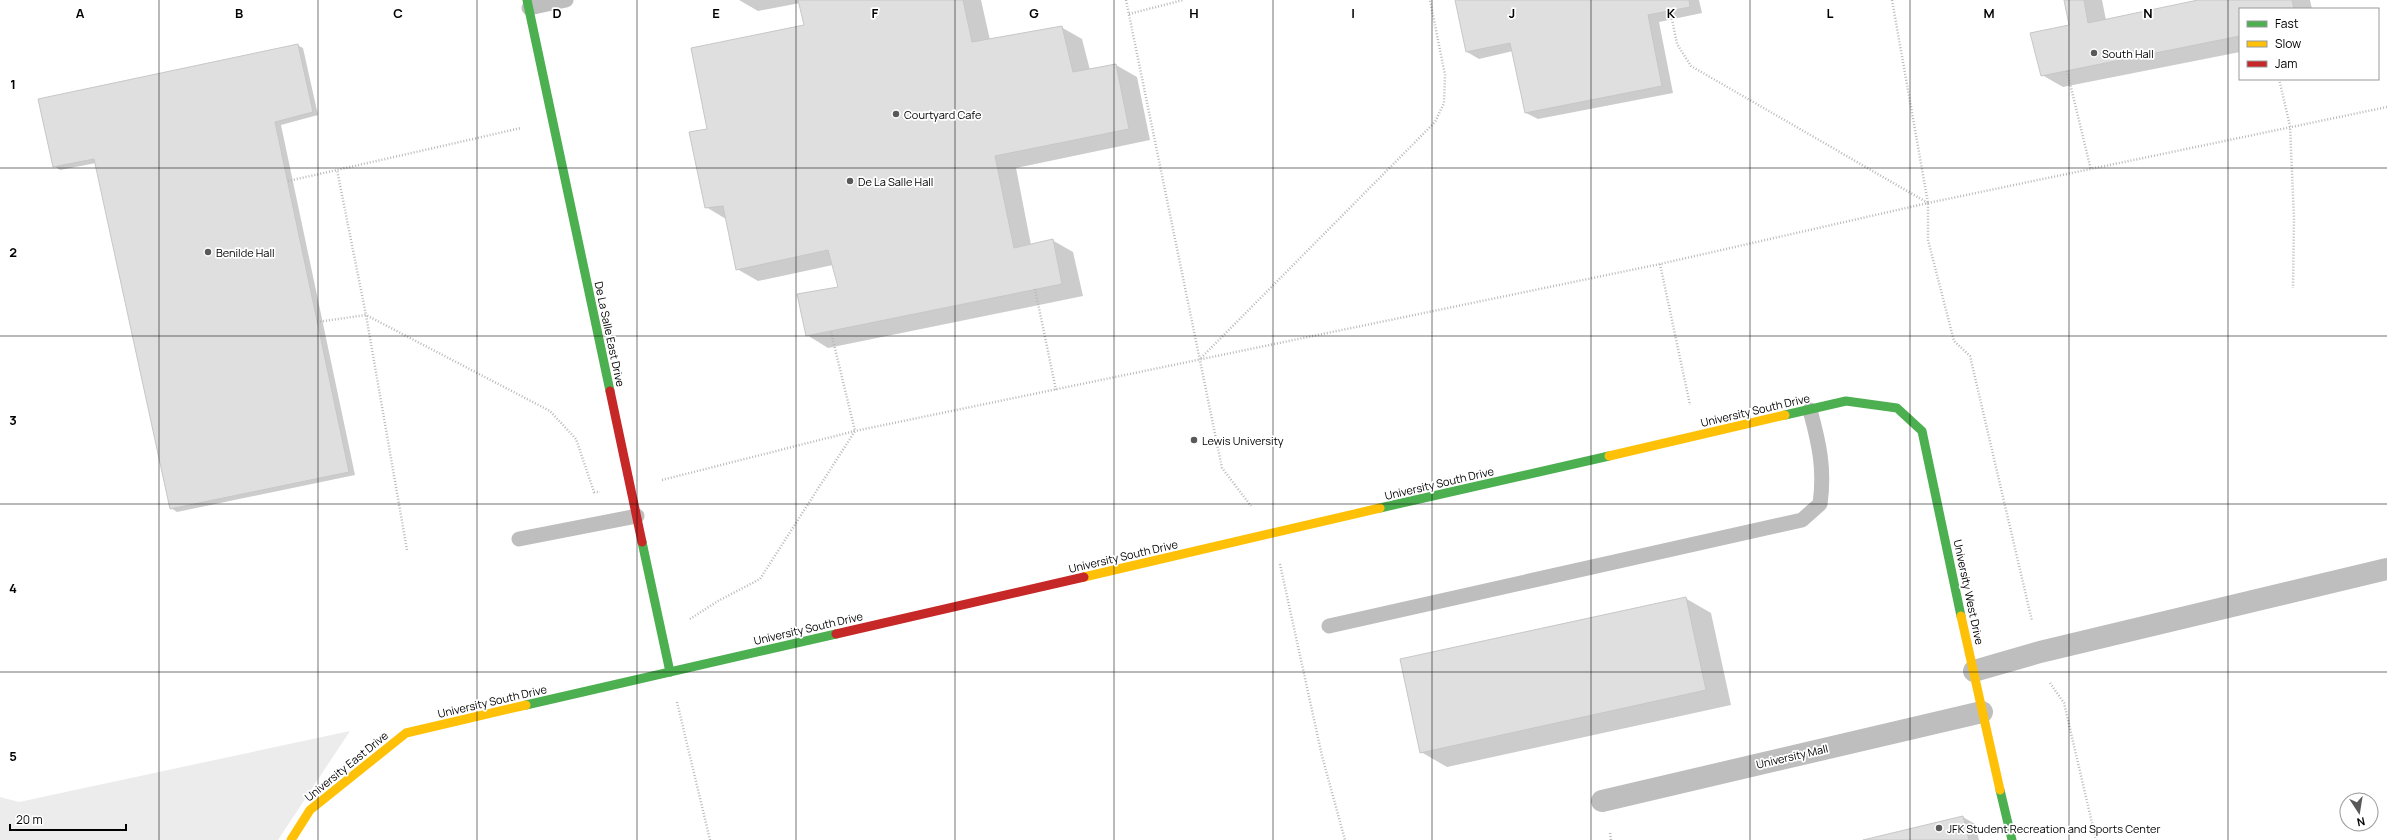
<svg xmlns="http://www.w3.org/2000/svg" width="2387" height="840" font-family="Manrope,sans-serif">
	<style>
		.green { fill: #ececec }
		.shadow { fill: #0003 }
		.building { fill: #dfdfdf; stroke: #c7c7c7 }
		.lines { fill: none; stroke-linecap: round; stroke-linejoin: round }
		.path { stroke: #b9b9b9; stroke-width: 2.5; stroke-dasharray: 1 2; stroke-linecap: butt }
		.lane { stroke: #bebebe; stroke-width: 15 }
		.street { stroke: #bebebe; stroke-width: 22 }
		.fast { stroke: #4caf50; stroke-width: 9 }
		.slow { stroke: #ffc107; stroke-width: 9 }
		.jam { stroke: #c62828; stroke-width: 9 }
		.grid { fill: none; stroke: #000; stroke-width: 1; stroke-opacity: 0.55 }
		.poi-dot { fill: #595959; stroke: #fff; stroke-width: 1.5 }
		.labels { text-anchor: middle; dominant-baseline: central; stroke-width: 3.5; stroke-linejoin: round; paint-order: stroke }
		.poi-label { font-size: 11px; fill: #000; stroke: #fff; text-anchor: start }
		.street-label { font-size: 11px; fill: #000; stroke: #fff }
		.grid-label { font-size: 13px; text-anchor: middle; font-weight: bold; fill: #000; stroke: #fff; stroke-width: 3.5; stroke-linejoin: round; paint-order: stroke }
	</style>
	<rect width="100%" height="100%" fill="#fff"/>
	<polygon class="green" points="350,731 278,840 0,840 0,797 19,802"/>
	<g class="shadow">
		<polygon points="739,0 981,0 990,40 1061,27 1082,39 1090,70 1116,65 1137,77 1150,140 1016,168 1031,245 1052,240 1073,252 1083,296 828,348 807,335 839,288 833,265 758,281 737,269 726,219 706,207 708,130 806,26 800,3 758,11"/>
		<polygon points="1456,0 1699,0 1702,13 1659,22 1673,93 1538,119 1526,113 1513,51 1479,59 1467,52"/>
		<polygon points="2065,0 2102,0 2106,20 2203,0 2310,0 2312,9 2240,9 2240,52 2063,87 2042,75 2070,26"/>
		<polygon points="297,45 303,48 318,115 281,125 355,475 177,512 171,508 96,163 60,170 54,166"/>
		<polygon points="1685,598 1711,613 1731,705 1447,767 1421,752"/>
		<polygon points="1963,817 1975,824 1979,840 1868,840"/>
	</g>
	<g class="building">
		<polygon points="798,0 963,0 972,42 1062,26 1073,72 1116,64 1129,129 995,156 1014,248 1053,239 1062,284 806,336 797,294 838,287 828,250 736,270 723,206 705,208 689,132 707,129 691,48 804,25"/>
		<polygon points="1455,0 1689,0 1690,7 1648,15 1662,86 1525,113 1510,43 1466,52"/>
		<polygon points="2064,0 2084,0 2088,23 2198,0 2292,0 2294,9 2240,9 2240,36 2041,76 2030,33 2069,25"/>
		<polygon points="298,44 313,112 275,122 349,472 170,509 94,159 53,167 38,99"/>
		<polygon points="1686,597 1706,690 1420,753 1400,659"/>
		<polygon points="1963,816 1969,840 1863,840"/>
	</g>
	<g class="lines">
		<g class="path">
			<polyline points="1126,0 1222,468 1251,506"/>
			<polyline points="1892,0 1928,203 1928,240 1954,341 1970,356 2032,621"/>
			<polyline points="1129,14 1183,0"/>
			<polyline points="1672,19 1677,44 1691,66 1928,203"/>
			<polyline points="2067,71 2091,170"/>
			<polyline points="2279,79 2290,126 2294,218 2293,288"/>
			<polyline points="288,181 337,170"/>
			<polyline points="1660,264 1690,405"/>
			<polyline points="1035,289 1056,390"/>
			<polyline points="317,322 366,315 550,411 576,439 594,492 600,492"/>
			<polyline points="1201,358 1435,122 1444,103 1445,75 1430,0"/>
			<polyline points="662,480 855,431 1660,264 1928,203 2387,107"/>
			<polyline points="407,550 366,315 337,170 521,128"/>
			<polyline points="1280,564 1322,756 1345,840"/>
			<polyline points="690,619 718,601 760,579 855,431 831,332"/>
			<polyline points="2050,683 2064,703 2096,840"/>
			<polyline points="677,702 710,840"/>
			<polyline points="1610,833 1611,840"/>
		</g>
		<g class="lane">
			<polyline points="529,8 566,0"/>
			<polyline points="519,539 637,516"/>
			<path d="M1329 626 1802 520 1820 504C1825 469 1819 443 1810 410"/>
		</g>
		<g class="street">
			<polyline points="1974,671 2040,652 2387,569"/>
			<polyline points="1602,801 1982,712"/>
		</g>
		<g class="fast">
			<polyline points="527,0 610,391"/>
			<polyline points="1785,415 1846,401 1897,408 1922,431 1961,616"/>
			<polyline points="1380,508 1609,456"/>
			<polyline points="642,542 670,672"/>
			<polyline points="526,705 836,634"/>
			<polyline points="2000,790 2012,840"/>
		</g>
		<g class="slow">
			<polyline points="1609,456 1785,415"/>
			<polyline points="1084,577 1380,508"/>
			<polyline points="1961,616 2000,790"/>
			<polyline points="291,840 310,810 406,733 526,705"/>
		</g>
		<g class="jam">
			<polyline points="610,391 642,542"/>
			<polyline points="836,634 1084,577"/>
		</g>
	</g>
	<path class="grid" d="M159 0V840M318 0V840M477 0V840M637 0V840M796 0V840M955 0V840M1114 0V840M1273 0V840M1432 0V840M1591 0V840M1750 0V840M1910 0V840M2069 0V840M2228 0V840M0 168H2387M0 336H2387M0 504H2387M0 672H2387"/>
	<g class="poi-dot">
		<circle cx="2094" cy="53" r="4"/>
		<circle cx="896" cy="114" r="4"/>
		<circle cx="850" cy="181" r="4"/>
		<circle cx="208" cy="252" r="4"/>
		<circle cx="1194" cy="440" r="4"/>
		<circle cx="1939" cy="828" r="4"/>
	</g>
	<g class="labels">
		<g class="poi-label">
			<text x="2102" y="53">South Hall</text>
			<text x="904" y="114">Courtyard Cafe</text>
			<text x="858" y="181">De La Salle Hall</text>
			<text x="216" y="252">Benilde Hall</text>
			<text x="1202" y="440">Lewis University</text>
			<text x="1947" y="828">JFK Student Recreation and Sports Center</text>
		</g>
		<g class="street-label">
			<text transform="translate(610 334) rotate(78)">De La Salle East Drive</text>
			<text transform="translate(1755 410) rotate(-13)">University South Drive</text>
			<text transform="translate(1439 483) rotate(-13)">University South Drive</text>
			<text transform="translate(1123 556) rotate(-13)">University South Drive</text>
			<text transform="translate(1969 592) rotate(78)">University West Drive</text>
			<text transform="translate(808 628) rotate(-13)">University South Drive</text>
			<text transform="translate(492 701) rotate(-13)">University South Drive</text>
			<text transform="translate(1792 756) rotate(-13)">University Mall</text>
			<text transform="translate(346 766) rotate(-39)">University East Drive</text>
		</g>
	</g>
	<g class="grid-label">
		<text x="80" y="18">A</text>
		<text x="239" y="18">B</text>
		<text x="398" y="18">C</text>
		<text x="557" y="18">D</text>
		<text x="716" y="18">E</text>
		<text x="875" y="18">F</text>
		<text x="1034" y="18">G</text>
		<text x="1194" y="18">H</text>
		<text x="1353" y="18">I</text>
		<text x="1512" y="18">J</text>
		<text x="1671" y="18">K</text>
		<text x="1830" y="18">L</text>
		<text x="1989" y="18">M</text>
		<text x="2148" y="18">N</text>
		<text x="13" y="89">1</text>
		<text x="13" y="257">2</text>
		<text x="13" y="425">3</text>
		<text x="13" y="593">4</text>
		<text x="13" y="761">5</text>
	</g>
	<rect x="2239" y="8" width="140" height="72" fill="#ffffff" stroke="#999999"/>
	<rect x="2247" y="21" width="20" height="6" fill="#4caf50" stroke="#999999"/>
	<text x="2275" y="28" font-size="12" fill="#000000">Fast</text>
	<rect x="2247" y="41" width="20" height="6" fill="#ffc107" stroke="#999999"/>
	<text x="2275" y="48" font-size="12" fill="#000000">Slow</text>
	<rect x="2247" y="61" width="20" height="6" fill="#c62828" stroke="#999999"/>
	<text x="2275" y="68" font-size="12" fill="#000000">Jam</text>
	<g transform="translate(2359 812) rotate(168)"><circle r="19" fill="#ffffff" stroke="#999999"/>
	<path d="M0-3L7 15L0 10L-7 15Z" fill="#595959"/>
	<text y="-6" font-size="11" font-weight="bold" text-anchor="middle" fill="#000000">N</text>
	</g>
	<path d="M10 824v6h116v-6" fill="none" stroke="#000000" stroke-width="2"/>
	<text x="16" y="824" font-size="12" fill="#000000" stroke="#ffffff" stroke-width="3" paint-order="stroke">20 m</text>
</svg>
